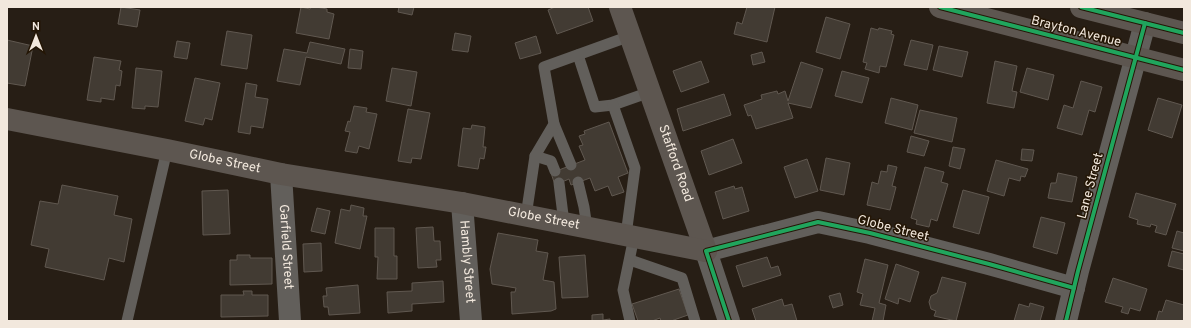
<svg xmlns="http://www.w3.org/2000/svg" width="1191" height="328" font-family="Overpass,sans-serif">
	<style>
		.building { fill: #423b33; stroke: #605850 }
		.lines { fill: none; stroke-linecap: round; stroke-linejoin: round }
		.service { stroke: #625f5b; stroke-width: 11 }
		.minor { stroke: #625f5b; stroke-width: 22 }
		.tertiary { stroke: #625f5b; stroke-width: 22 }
		.secondary { stroke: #5d5650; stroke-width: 22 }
		.cycleway-casing { stroke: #241605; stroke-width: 6 }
		.cycleway { stroke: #20a55d; stroke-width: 4 }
		.labels { text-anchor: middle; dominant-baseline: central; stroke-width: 3; stroke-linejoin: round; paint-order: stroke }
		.street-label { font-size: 13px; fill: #f2e8dd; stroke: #241605 }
	</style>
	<rect width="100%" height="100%" fill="#271e15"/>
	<g class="building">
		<polygon points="121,7 140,10 137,27 118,24"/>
		<polygon points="301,7 310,9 311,7 316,7 327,9 327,12 334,14 329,39 296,33"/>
		<polygon points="399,7 414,7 412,15 398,12"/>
		<polygon points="555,7 588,7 593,21 557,34 548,10"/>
		<polygon points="747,7 775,7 767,42 734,34 737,22 742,24"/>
		<polygon points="826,17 850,24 840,59 816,52"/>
		<polygon points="871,28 878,30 879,28 892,31 891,34 894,35 886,67 880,66 879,73 865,69 867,63 863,62"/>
		<polygon points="227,31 252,35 247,69 221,65"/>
		<polygon points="455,33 471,36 468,52 452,50"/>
		<polygon points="536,36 541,53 520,59 515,43"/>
		<polygon points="7,40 33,46 25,86 7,83"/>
		<polygon points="911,40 933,45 927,70 904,65"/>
		<polygon points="177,41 190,43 187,59 174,57"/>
		<polygon points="310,42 345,49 341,64 306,57 300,85 277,81 284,49 307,53"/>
		<polygon points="939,46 968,52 962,77 933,70"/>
		<polygon points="350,49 363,51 361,69 348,68"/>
		<polygon points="762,52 765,62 753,65 751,55"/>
		<polygon points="94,57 121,61 119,70 122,71 120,86 116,85 114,100 101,98 101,102 87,100"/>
		<polygon points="701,61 709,82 681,92 673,71"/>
		<polygon points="995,61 1017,66 1012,91 1017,92 1014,108 987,103"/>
		<polygon points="801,62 823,69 811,108 788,103 793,118 756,129 751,115 748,116 744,105 762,99 761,95 777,91 778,94 785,91 788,101"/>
		<polygon points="136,68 162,71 158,107 145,106 145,109 132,108"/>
		<polygon points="392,68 417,72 411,106 386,101"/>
		<polygon points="1027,68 1054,75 1048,100 1020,92"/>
		<polygon points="842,71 869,78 862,103 835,96"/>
		<polygon points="195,78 220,83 212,120 205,118 203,125 185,121"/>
		<polygon points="1081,81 1102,87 1095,112 1089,110 1082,135 1057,128 1064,105 1073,108"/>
		<polygon points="246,83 257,85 255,97 268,99 263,128 251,126 250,134 238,132"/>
		<polygon points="724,94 731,115 683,131 677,109"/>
		<polygon points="891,98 918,105 912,130 885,123"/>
		<polygon points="1158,98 1182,105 1172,138 1148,130"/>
		<polygon points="354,106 367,108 366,112 377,114 369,149 359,146 357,153 345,151 350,132 345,131 348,121 350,122"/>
		<polygon points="408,109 430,113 421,159 412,158 411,163 398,161"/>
		<polygon points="920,110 957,118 952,142 914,133"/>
		<polygon points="609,122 628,173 618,177 624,192 612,196 608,186 595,191 590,178 571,185 569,179 555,185 551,173 585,160 579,146 583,145 579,136 585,134 584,131"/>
		<polygon points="472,125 485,127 483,147 486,147 484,159 480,158 478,169 458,166 463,128 471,129"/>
		<polygon points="911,136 929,141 924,156 907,152"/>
		<polygon points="733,139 742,163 709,175 701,151"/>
		<polygon points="953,147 965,149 960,169 949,166"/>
		<polygon points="1022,149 1034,150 1032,161 1021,160"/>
		<polygon points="826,158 850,163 844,195 820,190"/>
		<polygon points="807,159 818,191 795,198 784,167"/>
		<polygon points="996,160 1028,169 1025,177 1021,176 1020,181 1009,178 1004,196 987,191"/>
		<polygon points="888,165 897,167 892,186 896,187 890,210 867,205 872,182 878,184 881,171 887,172"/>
		<polygon points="925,167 944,172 941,182 948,184 937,221 931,219 929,227 916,224 917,220 911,218"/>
		<polygon points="1058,173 1077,177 1072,202 1048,198 1051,183 1056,183"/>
		<polygon points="62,185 118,196 114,215 132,219 124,262 109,258 104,280 45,267 49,249 31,245 40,201 58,204"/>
		<polygon points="734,186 735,189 742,187 749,211 723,219 715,192"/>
		<polygon points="228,190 230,234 203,235 202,191"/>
		<polygon points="963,190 989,197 979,234 953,227"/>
		<polygon points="1136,193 1176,204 1166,235 1155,232 1157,226 1151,224 1150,227 1137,224 1138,220 1129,217"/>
		<polygon points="351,205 364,208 363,216 367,216 360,249 335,243 341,209 350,211"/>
		<polygon points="317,208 330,211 325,234 311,231"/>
		<polygon points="1041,217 1065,223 1057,254 1033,247"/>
		<polygon points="433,227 434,241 440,241 441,260 436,260 437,267 418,268 416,228"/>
		<polygon points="375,228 394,228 394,256 397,256 397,279 377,279 378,257 375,257"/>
		<polygon points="1177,231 1184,233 1184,251 1172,248"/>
		<polygon points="498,233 538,240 536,251 548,253 543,280 554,282 556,309 551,311 512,314 511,292 515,292 516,288 492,284 490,269"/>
		<polygon points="321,243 322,271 304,272 303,244"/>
		<polygon points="1172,251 1184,254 1184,270 1168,266"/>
		<polygon points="237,255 250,255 250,258 272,258 272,284 230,285 230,260 237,260"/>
		<polygon points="585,255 588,297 562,298 559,257"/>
		<polygon points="767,257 771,268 778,266 781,275 743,287 736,266"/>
		<polygon points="865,259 888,265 879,303 886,305 883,321 872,321 875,308 860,305 863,294 857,292"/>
		<polygon points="896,264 919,272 910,302 899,298 898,304 885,299"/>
		<polygon points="942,277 966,283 956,321 934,316 936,311 931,309 929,302 931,296 937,293"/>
		<polygon points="1113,278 1147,289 1140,311 1130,308 1128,314 1121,312 1123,307 1105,302"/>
		<polygon points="443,281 444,302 412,304 412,311 388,313 387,292 412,291 412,283"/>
		<polygon points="358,285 360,313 329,315 328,307 324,307 323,296 327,296 326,288"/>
		<polygon points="679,289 688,315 671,321 661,321 660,318 652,321 638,321 632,304"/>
		<polygon points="243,291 252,291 252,295 268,295 268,316 221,317 221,295 244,295"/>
		<polygon points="840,293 843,305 833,308 829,296"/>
		<polygon points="782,299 784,306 792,304 797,321 756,321 752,309"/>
		<polygon points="1166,300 1184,305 1184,321 1156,321 1159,311 1162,312"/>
		<polygon points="1030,303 1044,307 1040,321 1014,321 1019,304 1029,307"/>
		<polygon points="603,314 603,320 610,319 610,321 592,321 592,315"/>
	</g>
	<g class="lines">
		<g class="service">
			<polyline points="578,55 595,107 613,105 650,92"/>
			<polyline points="613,105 635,168 626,235"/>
			<polyline points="554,124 571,165"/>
			<polyline points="535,156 551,161 555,171"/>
			<polyline points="578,182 584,207 587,228"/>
			<polyline points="559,183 564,223"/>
			<polyline points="526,216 535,156 554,124 544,67 630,36"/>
			<polyline points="630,260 682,278 695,321"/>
			<polyline points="127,321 167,150"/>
			<polyline points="630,321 623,290 634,237"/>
		</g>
		<g class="minor">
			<path id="s1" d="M281 174 290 321"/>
			<path id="s2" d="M462 203 471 321"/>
			<polyline points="706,251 818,222 870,233 989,264 1074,288"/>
			<polyline points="1066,321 1078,271 1145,23"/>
		</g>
		<polyline class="tertiary" points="706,251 729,321"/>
		<g class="secondary">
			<path id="s3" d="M620 7 706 251"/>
			<polyline points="940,7 1184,70"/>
			<polyline points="1081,7 1184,33"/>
			<path id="s4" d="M7 119 167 150 281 174 462 203 706 251"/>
		</g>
		<defs>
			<g id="cycleway">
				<polyline points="940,7 1184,70"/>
				<polyline points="1081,7 1184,33"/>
				<polyline points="729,321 706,251 818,222 870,233 989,264 1074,288"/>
				<polyline points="1066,321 1078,271 1145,23"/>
			</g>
		</defs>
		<use href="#cycleway" class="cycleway-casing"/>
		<use href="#cycleway" class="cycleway"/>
	</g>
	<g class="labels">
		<g class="street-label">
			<text transform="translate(1076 32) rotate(14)">Brayton Avenue</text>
			<text stroke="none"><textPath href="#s4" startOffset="222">Globe Street</textPath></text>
			<text stroke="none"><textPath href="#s3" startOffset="166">Stafford Road</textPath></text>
			<text transform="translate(1091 186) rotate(-75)">Lane Street</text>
			<text stroke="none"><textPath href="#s4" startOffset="546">Globe Street</textPath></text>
			<text transform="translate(893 229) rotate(14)">Globe Street</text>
			<text stroke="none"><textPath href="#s1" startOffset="73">Garfield Street</textPath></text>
			<text stroke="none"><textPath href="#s2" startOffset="59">Hambly Street</textPath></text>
		</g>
	</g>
	<rect width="1191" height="328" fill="none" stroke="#f2e8dd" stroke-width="16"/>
	<g transform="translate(36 36)" stroke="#241605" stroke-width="3" paint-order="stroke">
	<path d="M0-3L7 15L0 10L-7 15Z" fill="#f2e8dd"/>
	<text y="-6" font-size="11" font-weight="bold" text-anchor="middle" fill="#f2e8dd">N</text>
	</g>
</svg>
